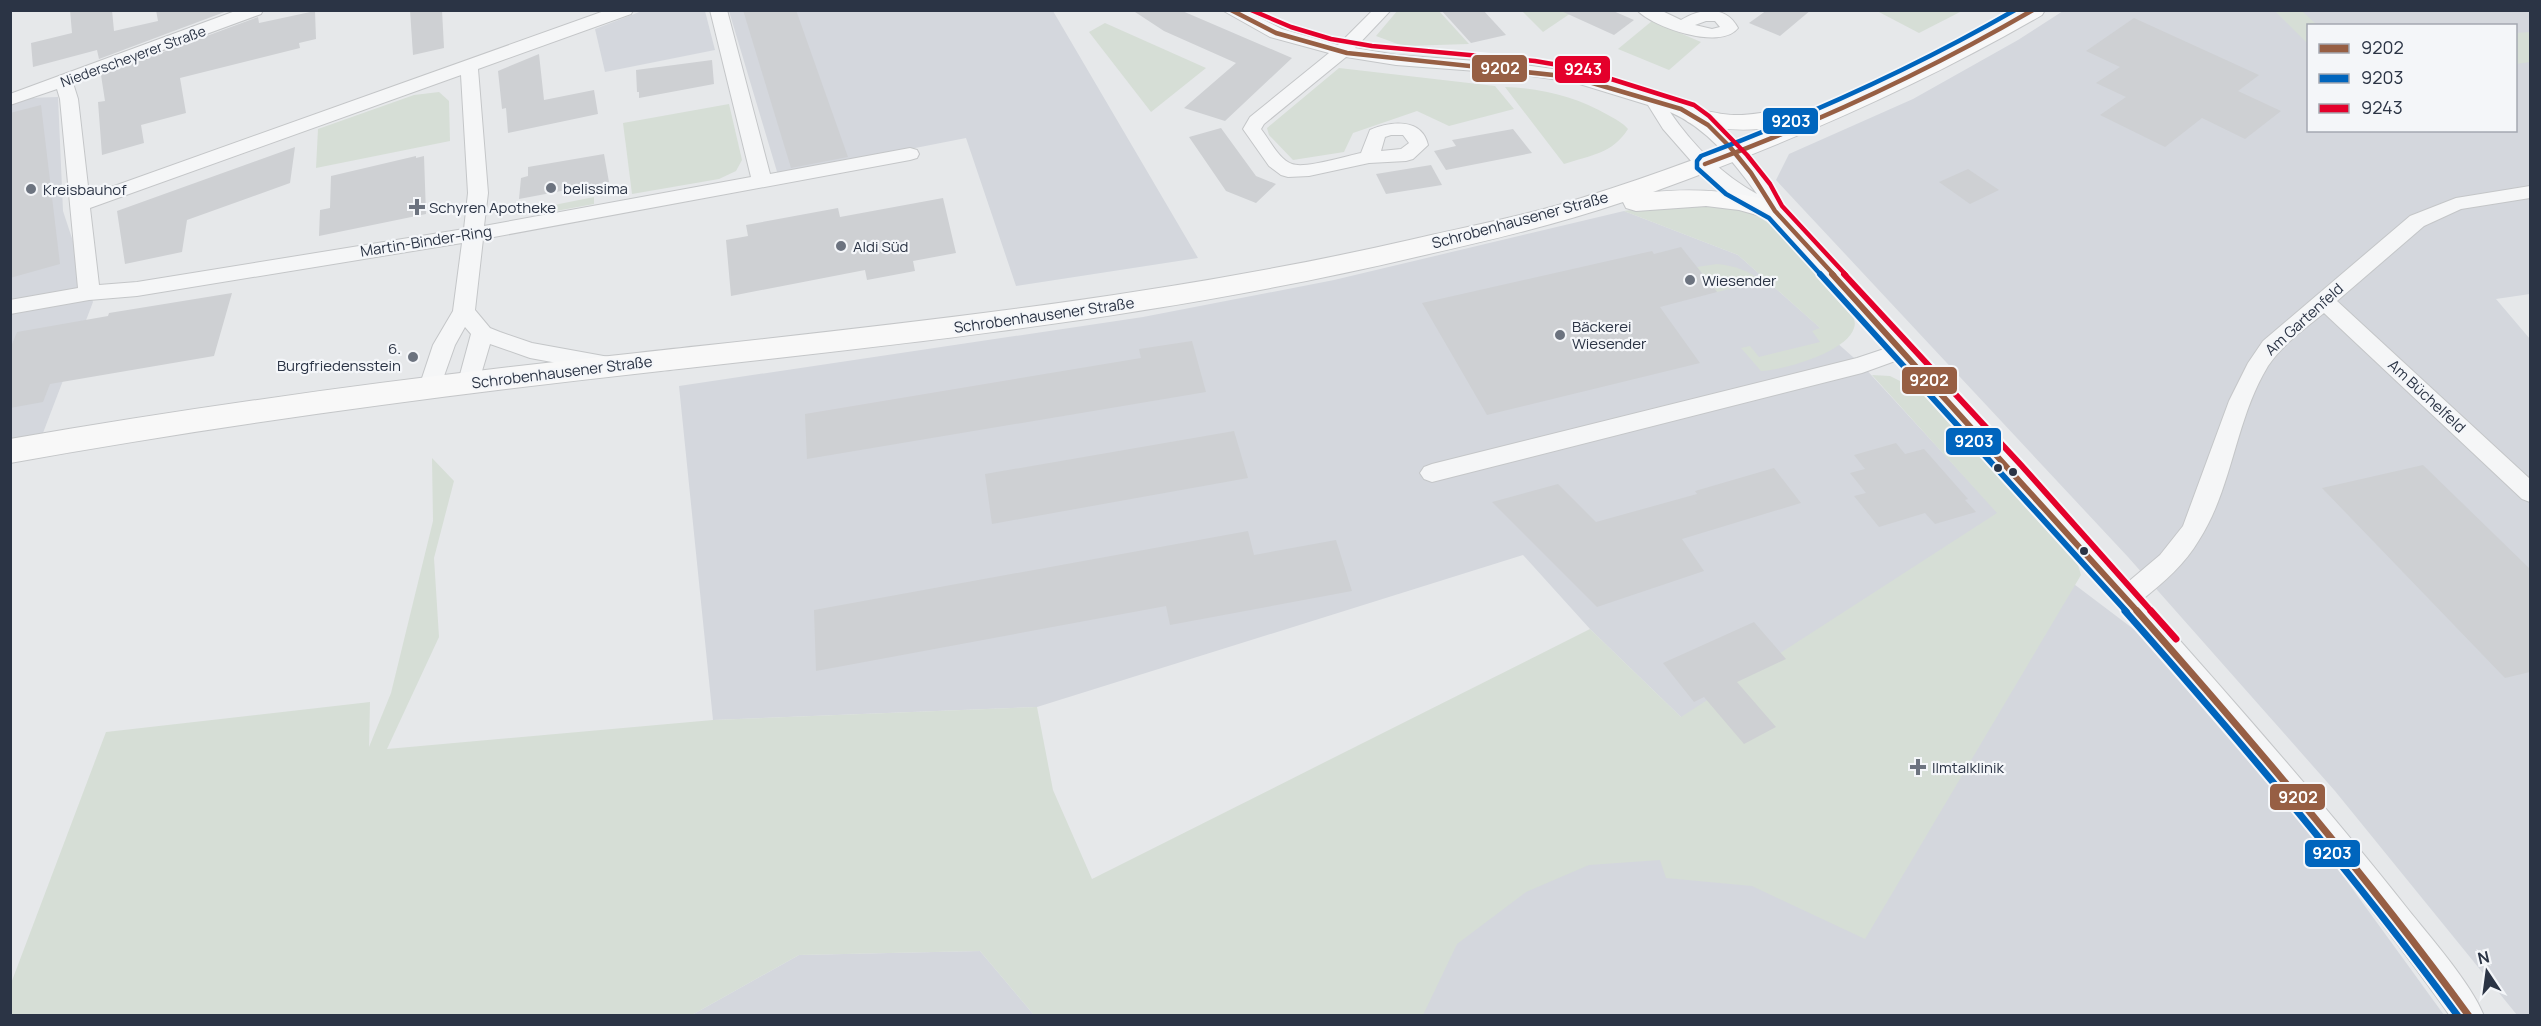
<svg xmlns="http://www.w3.org/2000/svg" width="2541" height="1026" font-family="Manrope,sans-serif">
	<style>
		.built { fill: #d4d7dd; fill-rule: evenodd }
		.green { fill: #d6ded6 }
		.building { fill: #ced0d3 }
		.lines { fill: none; stroke-linecap: round; stroke-linejoin: round }
		.street-casing { stroke: #c4c6c8; stroke-width: 2 }
		.secondary-casing { stroke: #c4c6c8; stroke-width: 2 }
		.street { fill: #f5f6f7; fill-rule: evenodd }
		.secondary { fill: #f8f8f8; fill-rule: evenodd }
		.bus-1-far2-casing { stroke: #f4f6f9; stroke-width: 8 }
		.bus-1-far1-casing { stroke: #f4f6f9; stroke-width: 10 }
		.bus-1-casing { stroke: #f4f6f9; stroke-width: 11 }
		.bus-2-far2-casing { stroke: #f4f6f9; stroke-width: 8 }
		.bus-2-far1-casing { stroke: #f4f6f9; stroke-width: 10 }
		.bus-2-casing { stroke: #f4f6f9; stroke-width: 11 }
		.bus-3-far2-casing { stroke: #f4f6f9; stroke-width: 8 }
		.bus-3-far1-casing { stroke: #f4f6f9; stroke-width: 10 }
		.bus-3-casing { stroke: #f4f6f9; stroke-width: 11 }
		.bus-1-far2 { stroke: #975f44; stroke-width: 4.5 }
		.bus-1-far1 { stroke: #975f44; stroke-width: 6 }
		.bus-1 { stroke: #975f44; stroke-width: 7 }
		.bus-2-far2 { stroke: #0065bd; stroke-width: 4.5 }
		.bus-2-far1 { stroke: #0065bd; stroke-width: 6 }
		.bus-2 { stroke: #0065bd; stroke-width: 7 }
		.bus-3-far2 { stroke: #e4002b; stroke-width: 4.5 }
		.bus-3-far1 { stroke: #e4002b; stroke-width: 6 }
		.bus-3 { stroke: #e4002b; stroke-width: 7 }
		.poi-dot { fill: #6c737f; stroke: #f4f6f9; stroke-width: 2 }
		.bus-dot { fill: #2b3445; stroke: #f4f6f9; stroke-width: 2 }
		.labels { text-anchor: middle; dominant-baseline: central; stroke-width: 4.5; stroke-linejoin: round; paint-order: stroke }
		.far-street-label { font-size: 14px; fill: #2b3445; stroke: #f4f6f9 }
		.poi-label { font-size: 15px; fill: #2b3445; stroke: #f4f6f9; text-anchor: start }
		.street-label { font-size: 15px; fill: #2b3445; stroke: #f4f6f9 }
		.line-badge { stroke: #f4f6f9; stroke-width: 2 }
		.badge-label { font-size: 16px; text-anchor: middle; font-weight: bold; fill: #fff }
	</style>
	<rect width="100%" height="100%" fill="#e6e8ea"/>
	<g class="built">
		<polygon points="642,11 705,11 715,50 605,72 595,29"/>
		<polygon points="729,11 1053,11 1198,258 1016,286 966,138 778,175"/>
		<path d="M2063 11H2530V294L2496 299 2530 339V1015H2517L2335 791 2128 557 1776 180 1789 154 1913 99 2018 40ZM2308 26H2516V130H2308Z"/>
		<polygon points="58,97 63,211 93,302 38,446 10,451 10,104 27,98"/>
		<polygon points="1624,211 1738,255 1862,365 1998,513 2050,566 2152,643 2301,818 2444,1015 1111,1015 1681,717 1590,629 1523,555 1037,707 713,720 679,386 1143,317 1334,280"/>
		<polygon points="980,951 1034,1015 690,1016 799,955"/>
	</g>
	<g class="green">
		<polygon points="1398,10 1439,11 1469,44 1403,46 1376,36"/>
		<polygon points="1522,11 1574,11 1543,32"/>
		<polygon points="1877,11 1962,11 1919,33"/>
		<polygon points="2275,11 2302,11 2317,25 2308,26 2308,44"/>
		<polygon points="1652,21 1701,42 1669,70 1618,49"/>
		<polygon points="1105,23 1206,68 1151,112 1089,32"/>
		<polygon points="2530,32 2530,62 2516,64 2516,33"/>
		<polygon points="1339,68 1495,86 1514,109 1449,126 1417,111 1353,133 1344,152 1293,160 1269,135 1267,128"/>
		<path d="M1505 87C1541 88 1577 97 1608 115 1615 119 1623 123 1628 129 1612 154 1591 155 1564 164Z"/>
		<polygon points="439,92 449,101 450,141 316,168 318,129 414,95"/>
		<polygon points="729,104 742,160 736,171 719,179 632,194 623,123"/>
		<polygon points="594,197 594,204 534,215 534,209"/>
		<path d="M1706 202 1753 213 1776 228 1852 314C1854 319 1856 323 1854 328 1847 352 1784 370 1761 371L1741 348 1750 346 1759 357 1820 342 1812 331 1820 328 1738 255 1624 211 1675 203Z"/>
		<path d="M1717 264C1735 266 1747 270 1762 281L1717 292 1697 267Z"/>
		<polygon points="1872,375 1890,376 1922,392 2055,532 2075,555 2081,575 1865,939 1752,886 1666,878 1660,860 1589,865 1526,892 1457,944 1423,1015 1034,1015 980,951 799,955 690,1016 11,1016 10,986 106,732 370,702 369,747 391,693 433,521 432,458 454,481 434,558 439,637 387,749 713,720 1037,707 1053,790 1092,879 1590,629 1681,717 1997,513"/>
	</g>
	<g class="building">
		<polygon points="70,10 112,10 114,31 158,21 156,10 230,10 99,59 97,50 33,67 31,43 72,33"/>
		<polygon points="410,10 442,10 444,48 413,55"/>
		<polygon points="743,10 796,10 848,157 791,168"/>
		<polygon points="1132,10 1180,10 1292,58 1225,121 1184,108 1236,63 1164,31"/>
		<polygon points="1441,10 1483,10 1506,35 1471,43"/>
		<polygon points="1559,10 1611,10 1634,20 1614,35"/>
		<polygon points="1767,10 1811,10 1780,36 1749,23"/>
		<polygon points="315,11 316,39 299,43 300,48 180,78 186,113 141,125 144,143 102,155 98,102 105,101 101,75 258,17 259,23"/>
		<polygon points="2134,18 2259,75 2238,91 2281,111 2245,139 2202,118 2165,147 2100,115 2126,97 2096,83 2120,67 2086,51"/>
		<polygon points="539,54 544,100 594,90 598,114 508,133 506,108 502,109 498,71"/>
		<polygon points="712,60 714,84 639,98 639,92 637,92 636,70"/>
		<polygon points="41,105 60,264 10,278 10,113"/>
		<polygon points="1221,128 1256,176 1276,184 1256,203 1226,191 1189,137"/>
		<polygon points="1513,129 1532,153 1446,170 1434,151 1456,146 1452,140"/>
		<polygon points="295,147 290,183 187,220 182,252 125,264 117,211"/>
		<polygon points="604,154 609,182 519,199 521,178 528,176 528,167"/>
		<polygon points="416,156 416,158 424,156 426,214 319,236 320,210 330,208 331,176"/>
		<polygon points="1431,165 1442,185 1386,194 1376,174"/>
		<polygon points="1968,169 1999,190 1970,204 1939,182"/>
		<polygon points="943,198 956,253 913,261 915,271 867,280 865,270 731,296 726,240 748,236 746,225 838,208 840,217"/>
		<polygon points="1681,247 1717,292 1660,307 1700,363 1487,415 1422,303 1652,251 1654,254"/>
		<polygon points="232,293 214,356 50,384 43,402 10,408 10,349 17,332 108,316 109,313"/>
		<polygon points="1192,341 1206,392 807,459 805,414 1141,358 1139,349"/>
		<polygon points="1234,431 1248,478 992,524 985,474"/>
		<polygon points="1896,443 1905,454 1924,449 1968,499 1965,500 1976,512 1935,524 1925,513 1879,527 1854,496 1866,493 1850,473 1865,469 1854,455"/>
		<polygon points="2423,465 2530,569 2530,672 2505,678 2322,488"/>
		<polygon points="1774,468 1801,503 1682,539 1704,571 1597,607 1492,502 1558,484 1596,522 1697,494 1695,491"/>
		<polygon points="1248,531 1254,555 1336,540 1352,591 1170,625 1166,606 816,671 814,610"/>
		<polygon points="1754,622 1786,659 1737,682 1776,727 1744,744 1704,697 1694,702 1663,663"/>
	</g>
	<g class="lines">
		<defs>
			<g id="street">
				<path d="M238 10H263L261 14 73 83 78 99 89 195 607 10H633L631 14 478 69 488 193 484 226 751 177 710 10H727L770 174 910 148 917 150 919 154 917 158 910 160 483 239 475 310 490 328 500 332 532 343 620 359 623 365 620 371 612 373 530 358 490 344 477 388 469 390 461 388 458 382 471 334 465 327 455 345 438 393 430 395 422 393 419 387 433 345 453 311 462 243 137 296 89 300 10 314V300L78 288 60 99 57 89 10 105V94ZM461 75 468 193 464 229 137 282 99 285 90 208Z"/>
				<path d="M1222 10H1244L1282 29 1338 45 1373 10H1391L1355 48 1396 55 1517 64 1575 72 1682 104 1704 113 1742 149 1772 187 1783 208 2128 582 2160 555 2183 526 2229 401 2248 363 2263 341 2410 216 2456 198 2530 186V198L2461 209 2424 226 2337 301 2530 479V502L2522 499 2324 313C2304 329 2282 345 2268 366 2235 420 2233 487 2199 540 2185 564 2164 582 2143 599 2233 700 2323 802 2407 908 2430 937 2471 983 2484 1016H2450C2381 918 2305 826 2228 734 2121 607 2010 483 1898 360L1862 373 1432 482 1424 479 1420 473 1424 467 1432 464 1857 358 1887 348 1768 215 1728 194 1692 162 1663 129 1648 105 1573 82 1517 74 1396 65 1346 57 1264 124 1261 129C1269 139 1279 160 1292 164 1305 169 1346 156 1361 153L1370 130C1391 121 1422 118 1428 145L1413 159 1406 161 1369 163 1309 176 1288 177 1281 175 1269 166 1243 129 1250 117 1329 53 1270 37ZM1670 112C1707 128 1734 162 1757 194 1722 175 1692 144 1670 112ZM1391 135H1403L1409 143 1401 149 1381 151 1385 137Z"/>
				<path d="M1637 10H1660L1681 20C1701 8 1726 5 1738 28 1721 51 1652 27 1637 10ZM1706 21H1715L1720 27 1712 29 1695 25Z"/>
			</g>
			<path id="secondary" d="M2016 10H2045L2042 15C1918 87 1788 143 1653 192 1699 188 1740 191 1785 205L1789 211 1785 217 1775 220 1739 210 1706 206 1636 211 1626 208 1623 202C1555 225 1486 241 1416 257 1167 316 915 343 661 371 443 395 226 424 10 463V439C218 403 427 375 637 353 898 324 1158 298 1414 239 1461 228 1508 219 1555 206 1630 184 1704 157 1776 127 1745 132 1718 130 1688 122L1684 117 1688 112C1703 108 1719 115 1734 115 1756 116 1780 107 1800 112L1803 116 1917 64Z"/>
		</defs>
		<use href="#street" class="street-casing"/>
		<use href="#secondary" class="secondary-casing"/>
		<use href="#street" class="street"/>
		<use href="#secondary" class="secondary"/>
		<defs>
			<g id="bus-1-far2">
				<polyline points="1231,10 1276,33 1347,53 1572,77 1681,109 1708,125 1730,147 1751,173 1775,211 1834,275"/>
				<path d="M1705 164C1819 122 1928 71 2033 10"/>
			</g>
			<polyline id="bus-1-far1" points="1832,274 2138,612"/>
			<path id="bus-1" d="M2137 611C2253 742 2366 875 2469 1016"/>
			<path id="bus-2-far2" d="M1821 275 1769 218 1726 194 1697 168V161L1701 156C1810 115 1914 68 2015 10"/>
			<polyline id="bus-2-far1" points="1820,274 2127,612"/>
			<path id="bus-2" d="M2125 611C2241 742 2354 875 2458 1016"/>
			<polyline id="bus-3-far2" points="1251,10 1291,27 1331,39 1372,46 1535,61 1576,68 1694,105 1709,116 1747,155 1770,184 1782,206 1846,275"/>
			<polyline id="bus-3-far1" points="1844,274 2021,465 2152,612"/>
			<polyline id="bus-3" points="2151,611 2176,639"/>
		</defs>
		<use href="#bus-1-far2" class="bus-1-far2-casing"/>
		<use href="#bus-1-far1" class="bus-1-far1-casing"/>
		<use href="#bus-1" class="bus-1-casing"/>
		<use href="#bus-2-far2" class="bus-2-far2-casing"/>
		<use href="#bus-2-far1" class="bus-2-far1-casing"/>
		<use href="#bus-2" class="bus-2-casing"/>
		<use href="#bus-3-far2" class="bus-3-far2-casing"/>
		<use href="#bus-3-far1" class="bus-3-far1-casing"/>
		<use href="#bus-3" class="bus-3-casing"/>
		<use href="#bus-1-far2" class="bus-1-far2"/>
		<use href="#bus-1-far1" class="bus-1-far1"/>
		<use href="#bus-1" class="bus-1"/>
		<use href="#bus-2-far2" class="bus-2-far2"/>
		<use href="#bus-2-far1" class="bus-2-far1"/>
		<use href="#bus-2" class="bus-2"/>
		<use href="#bus-3-far2" class="bus-3-far2"/>
		<use href="#bus-3-far1" class="bus-3-far1"/>
		<use href="#bus-3" class="bus-3"/>
	</g>
	<g class="poi-dot">
		<circle cx="551" cy="188" r="6"/>
		<circle cx="31" cy="189" r="6"/>
		<path d="M414 198h6v6h6v6h-6v6h-6v-6h-6v-6h6z"/>
		<circle cx="841" cy="246" r="6"/>
		<circle cx="1690" cy="280" r="6"/>
		<circle cx="1560" cy="335" r="6"/>
		<circle cx="413" cy="357" r="6"/>
		<path d="M1915 758h6v6h6v6h-6v6h-6v-6h-6v-6h6z"/>
	</g>
	<g class="bus-dot">
		<circle cx="1998" cy="468" r="5"/>
		<circle cx="2013" cy="472" r="5"/>
		<circle cx="2084" cy="551" r="5"/>
	</g>
	<g class="labels">
		<g class="far-street-label">
			<text transform="translate(133 56) rotate(-20)">Niederscheyerer Straße</text>
		</g>
		<g class="poi-label">
			<text x="563" y="188">belissima</text>
			<text x="43" y="189">Kreisbauhof</text>
			<text x="429" y="207">Schyren Apotheke</text>
			<text x="853" y="246">Aldi Süd</text>
			<text x="1702" y="280">Wiesender</text>
			<text x="1572" y="326">Bäckerei<tspan x="1572" dy="17">Wiesender</tspan></text>
			<text x="401" y="348" text-anchor="end">6.<tspan x="401" dy="17">Burgfriedensstein</tspan></text>
			<text x="1932" y="767">Ilmtalklinik</text>
		</g>
		<g class="street-label">
			<text transform="translate(1520 220) rotate(-15)">Schrobenhausener Straße</text>
			<text transform="translate(426 241) rotate(-9)">Martin-Binder-Ring</text>
			<text transform="translate(1044 315) rotate(-8)">Schrobenhausener Straße</text>
			<text transform="translate(2304 319) rotate(-42)">Am Gartenfeld</text>
			<text transform="translate(562 372) rotate(-7)">Schrobenhausener Straße</text>
			<text transform="translate(2427 396) rotate(43)">Am Büchelfeld</text>
		</g>
	</g>
	<g class="line-badge">
		<rect x="1471" y="54" width="57" height="29" rx="6" fill="#975f44"/>
		<rect x="1554" y="55" width="57" height="29" rx="6" fill="#e4002b"/>
		<rect x="1762" y="107" width="57" height="28" rx="6" fill="#0065bd"/>
		<rect x="1901" y="366" width="57" height="29" rx="6" fill="#975f44"/>
		<rect x="1945" y="427" width="57" height="29" rx="6" fill="#0065bd"/>
		<rect x="2269" y="783" width="57" height="28" rx="6" fill="#975f44"/>
		<rect x="2304" y="839" width="57" height="29" rx="6" fill="#0065bd"/>
	</g>
	<g class="badge-label">
		<text x="1500" y="74">9202</text>
		<text x="1583" y="75">9243</text>
		<text x="1791" y="127">9203</text>
		<text x="1929" y="386">9202</text>
		<text x="1974" y="447">9203</text>
		<text x="2298" y="803">9202</text>
		<text x="2332" y="859">9203</text>
	</g>
	<rect width="2541" height="1026" fill="none" stroke="#2b3445" stroke-width="24"/>
	<rect x="2307" y="24" width="210" height="108" fill="#f4f6f9" stroke="#a4a8b1" stroke-width="1.5"/>
	<rect x="2319" y="44" width="30" height="9" fill="#975f44" stroke="#a4a8b1" stroke-width="1.5"/>
	<text x="2361" y="54" font-size="18" fill="#2b3445">9202</text>
	<rect x="2319" y="74" width="30" height="9" fill="#0065bd" stroke="#a4a8b1" stroke-width="1.5"/>
	<text x="2361" y="84" font-size="18" fill="#2b3445">9203</text>
	<rect x="2319" y="104" width="30" height="9" fill="#e4002b" stroke="#a4a8b1" stroke-width="1.5"/>
	<text x="2361" y="114" font-size="18" fill="#2b3445">9243</text>
	<g transform="translate(2487 972) rotate(347)" stroke="#f4f6f9" stroke-width="4.5" paint-order="stroke">
	<path d="M0-4.5L10 22L0 15L-10 22Z" fill="#2b3445"/>
	<text y="-9" font-size="16" font-weight="bold" text-anchor="middle" fill="#2b3445">N</text>
	</g>
</svg>
